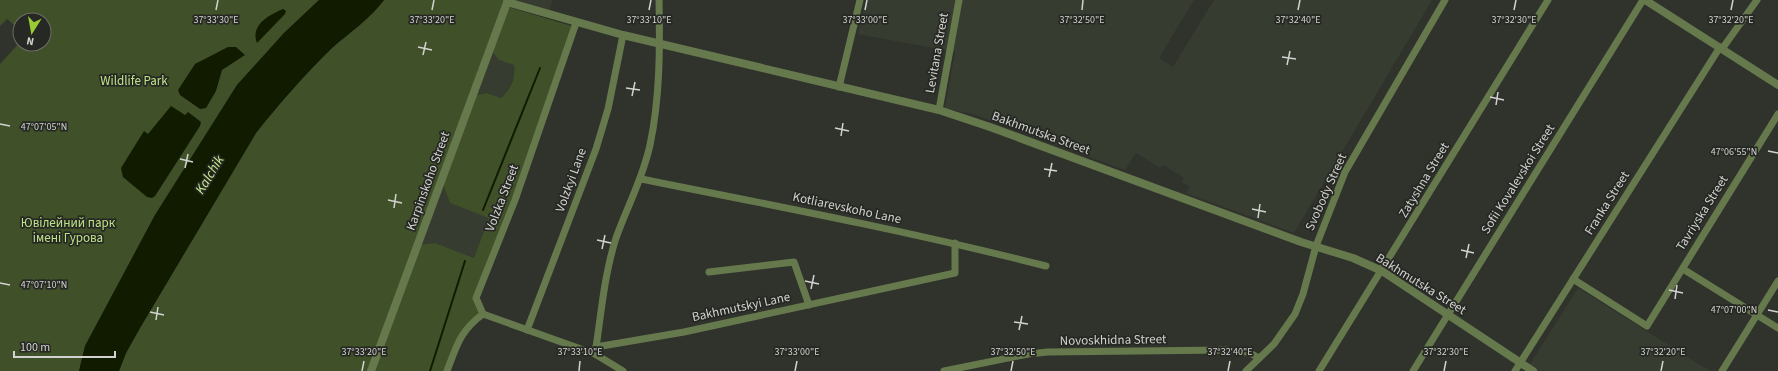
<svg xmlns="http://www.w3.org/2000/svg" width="1778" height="371" font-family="'Source Sans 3',sans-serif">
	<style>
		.built { fill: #373c30 }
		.green { fill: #405029 }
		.water { fill: #101b00 }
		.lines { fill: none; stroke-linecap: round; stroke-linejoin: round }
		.stream { stroke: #101b00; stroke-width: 2 }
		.minor { stroke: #66794c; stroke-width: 7 }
		.tertiary { stroke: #66794c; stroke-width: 8 }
		.ticks { fill: none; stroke: #d2d3d0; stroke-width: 1.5 }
		.labels { text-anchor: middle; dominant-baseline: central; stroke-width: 3.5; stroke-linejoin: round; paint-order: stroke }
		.street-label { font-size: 13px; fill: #d2d3d0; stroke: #262823 }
		.park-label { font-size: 13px; fill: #bee388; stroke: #262823 }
		.water-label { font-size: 14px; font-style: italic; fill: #c6eb90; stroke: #262823 }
		.ticks-label { font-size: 10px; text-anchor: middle; fill: #d2d3d0; stroke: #262823; stroke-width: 3.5; stroke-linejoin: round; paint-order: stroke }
	</style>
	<rect width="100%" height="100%" fill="#30322c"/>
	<g class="built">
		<polygon points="511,0 553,0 548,13"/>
		<polygon points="866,0 1194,0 1159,58 1173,67 1214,0 1432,0 1294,233 1186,193 1190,187 1182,182 1184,178 1163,165 1160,168 1136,153 1125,170 973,114 945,108 955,52 858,34"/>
		<polygon points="492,51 499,60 514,65 515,73 508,93 501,98 487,93 476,95"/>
		<polygon points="443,184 450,203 490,218 474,258 435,243 420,245"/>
		<polygon points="1578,288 1710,371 1537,371 1529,366"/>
	</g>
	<g class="green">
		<polygon points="0,0 319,0 284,33 237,85 155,215 85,346 79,371 0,371 0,64 20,42 20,44 44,44 44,20 20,20 20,30 7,19 0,26"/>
		<path d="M384 0H505L368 371H119L126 353 140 328 256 133C279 104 305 74 332 48 350 32 370 19 384 0Z"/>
		<path d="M508 7 575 27 476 298 483 314 469 324 447 371H373L420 245 435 243 474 258 489 218 450 203 443 184 476 95 487 93 501 98C511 90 516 77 514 65L499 60 492 51Z"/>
	</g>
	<g class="water">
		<path d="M319 0H384C370 19 350 32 332 48 305 74 279 104 256 133L140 328 126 353 119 371H79L85 346 155 215 237 85 284 33Z"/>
		<path d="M283 9 286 11 285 14 257 43C250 25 269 15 283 9Z"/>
		<polygon points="228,47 236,47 245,55 222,70 216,91 206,108 200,109 180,95 178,90 195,64"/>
		<polygon points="171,106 185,115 188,112 201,122 200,126 155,196 152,198 147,197 123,177 121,168 144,131 148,134"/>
	</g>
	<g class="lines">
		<g class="stream">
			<polyline points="483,210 540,68"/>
			<polyline points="430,371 465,261"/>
		</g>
		<g class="minor">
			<polyline points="1722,49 1757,0"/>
			<polyline points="839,87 860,0"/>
			<polyline points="939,110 959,0"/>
			<path d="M641 179C777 206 912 232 1046 266"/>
			<polyline points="1683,269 1778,328"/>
			<polyline points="709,272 794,262 809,305"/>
			<polyline points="1573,279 1647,326 1778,114"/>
			<polyline points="483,314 476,298 515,200 576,23"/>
			<polyline points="483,314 595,354 623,371"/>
			<polyline points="527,330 596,149 608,109 623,35"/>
			<polyline points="596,347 684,332 955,273 955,243"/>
			<path d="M595 354C601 316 604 275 616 238 627 207 643 178 650 145 660 98 660 48 659 0"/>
			<path d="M447 371C457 345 460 331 483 314"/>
			<polyline points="944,371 1028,354 1048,352 1226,350 1248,352 1259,358"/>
			<polyline points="1246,371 1274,344 1295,314 1303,294 1316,246 1345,172 1445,0"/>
			<polyline points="1319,371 1548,0"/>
			<polyline points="1413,371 1643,0"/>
			<polyline points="1515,371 1720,47"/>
			<polyline points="1722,371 1778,281"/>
		</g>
		<g class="tertiary">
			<polyline points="1645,0 1778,85"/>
			<polyline points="507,2 623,35 939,110 990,127 1301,242 1353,258 1382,271 1533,371"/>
			<polyline points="371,371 508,0"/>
		</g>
	</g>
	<path class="ticks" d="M216 10 218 0M432 10 434 0M649 10 651 0M865 10 867 0M1082 10 1083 0M1298 10 1300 0M1514 10 1516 0M1731 10 1733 0M418 47 432 50M423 55 426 42M1282 57 1296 59M1287 65 1290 51M626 88 640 90M632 96 635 82M1490 97 1504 100M1496 105 1498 92M0 124 10 126M835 128 849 131M841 136 843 123M1768 151 1778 153M180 159 193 162M185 168 188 154M1044 169 1057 171M1049 177 1052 163M388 200 402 203M394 208 396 194M1252 209 1266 212M1258 218 1260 204M597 240 611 243M602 249 605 235M1461 250 1474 253M1466 258 1469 244M805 281 819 284M0 283 10 285M811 289 814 275M1669 290 1683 293M1675 299 1677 285M1768 310 1778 312M150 312 164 315M156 320 158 307M1014 322 1028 324M1019 330 1022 316M362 371 364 361M579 371 580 361M795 371 797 361M1011 371 1013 361M1228 371 1230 361M1444 371 1446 361M1661 371 1663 361"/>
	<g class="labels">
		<g class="street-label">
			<text transform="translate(937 53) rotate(-80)">Levitana Street</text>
			<text transform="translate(1041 133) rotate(20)">Bakhmutska Street</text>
			<text transform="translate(1518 179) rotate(-58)">Sofii Kovalevskoi Street</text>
			<text transform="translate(571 180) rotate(-70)">Volzkyi Lane</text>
			<text transform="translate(1424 180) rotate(-59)">Zatyshna Street</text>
			<text transform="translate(428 181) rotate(-70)">Karpinskoho Street</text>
			<text transform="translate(1326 192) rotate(-66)">Svobody Street</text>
			<text transform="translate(502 198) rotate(-69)">Volzka Street</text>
			<text transform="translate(1607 203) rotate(-58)">Franka Street</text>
			<text transform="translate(847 208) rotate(12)">Kotliarevskoho Lane</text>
			<text transform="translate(1702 213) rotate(-58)">Tavriyska Street</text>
			<text transform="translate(1421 284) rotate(32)">Bakhmutska Street</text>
			<text transform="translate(741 307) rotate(-12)">Bakhmutskyi Lane</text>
			<text transform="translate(1113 340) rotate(-1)">Novoskhidna Street</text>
		</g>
		<g class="park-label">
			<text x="134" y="81">Wildlife Park</text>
			<text x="68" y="223">Ювілейний парк<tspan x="68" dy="15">імені Гурова</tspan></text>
		</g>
		<g class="water-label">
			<text transform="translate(210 175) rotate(-59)">Kalchik</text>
		</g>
	</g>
	<g class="ticks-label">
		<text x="216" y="23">37°33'30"E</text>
		<text x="432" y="23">37°33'20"E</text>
		<text x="649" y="23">37°33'10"E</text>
		<text x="865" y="23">37°33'00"E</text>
		<text x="1082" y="23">37°32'50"E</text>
		<text x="1298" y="23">37°32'40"E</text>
		<text x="1514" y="23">37°32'30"E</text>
		<text x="1731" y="23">37°32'20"E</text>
		<text x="44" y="130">47°07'05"N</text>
		<text x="1734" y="155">47°06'55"N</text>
		<text x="44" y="288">47°07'10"N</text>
		<text x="1734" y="313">47°07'00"N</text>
		<text x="364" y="355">37°33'20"E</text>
		<text x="580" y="355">37°33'10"E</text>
		<text x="797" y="355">37°33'00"E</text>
		<text x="1013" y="355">37°32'50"E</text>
		<text x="1230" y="355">37°32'40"E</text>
		<text x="1446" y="355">37°32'30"E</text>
		<text x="1663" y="355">37°32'20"E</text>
	</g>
	<g transform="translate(32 32) rotate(191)"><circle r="19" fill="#262823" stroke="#6b6c68"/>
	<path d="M0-3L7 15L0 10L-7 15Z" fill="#99cb36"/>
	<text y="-6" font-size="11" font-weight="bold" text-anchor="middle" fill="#d2d3d0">N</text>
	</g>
	<path d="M14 351v6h101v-6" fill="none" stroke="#d2d3d0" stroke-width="2"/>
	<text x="20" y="351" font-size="12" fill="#d2d3d0" stroke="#262823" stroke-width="3" paint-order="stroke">100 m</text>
</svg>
